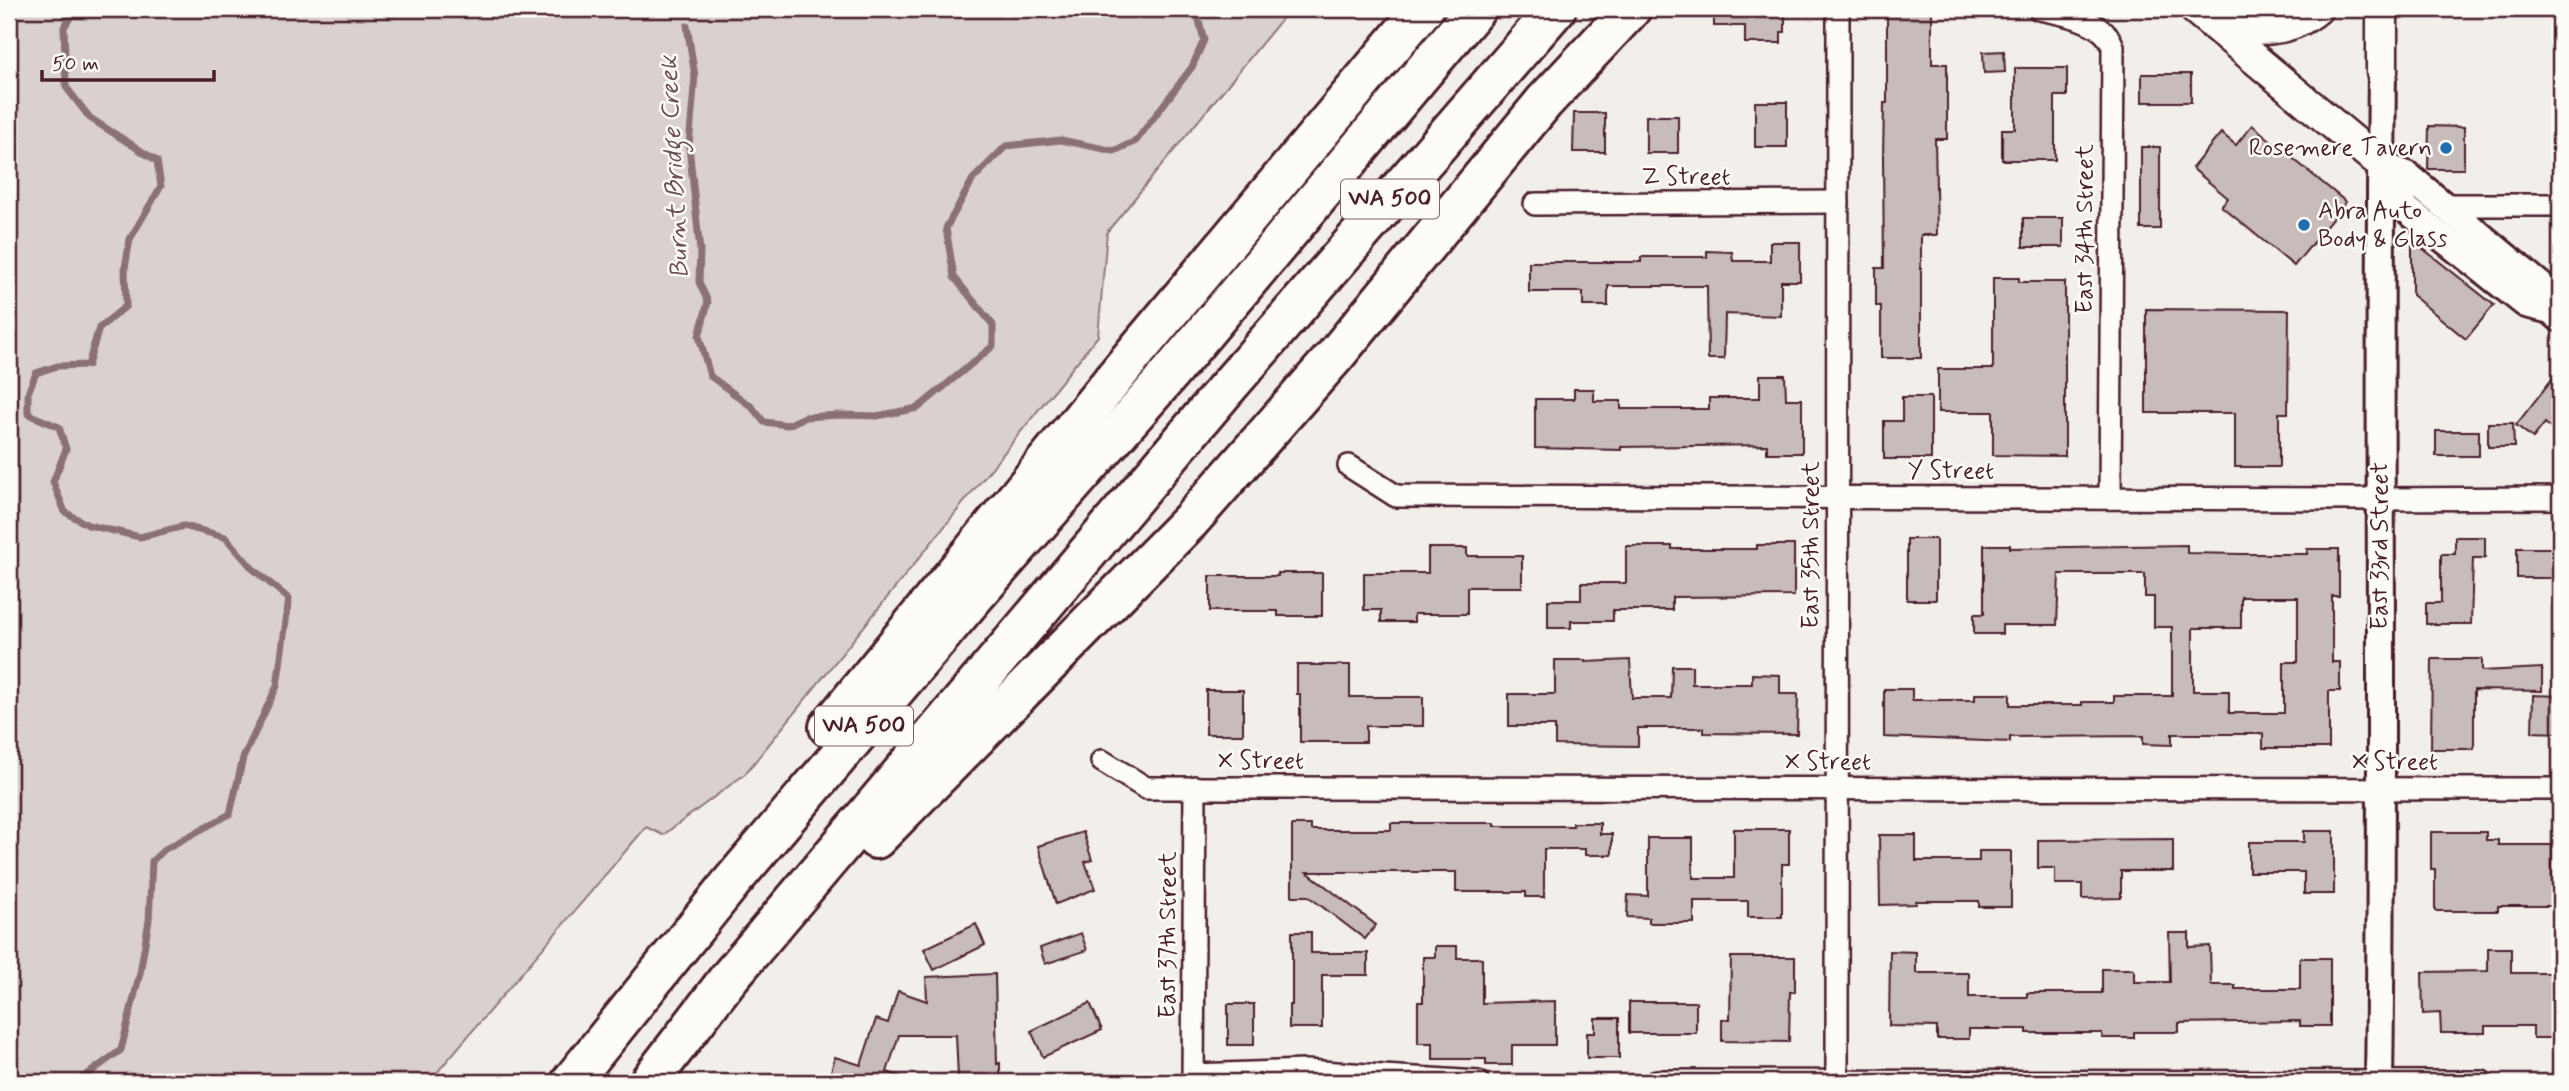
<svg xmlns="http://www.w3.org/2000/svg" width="2569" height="1091" font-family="Mynerve,sans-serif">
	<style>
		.green { fill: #d9d0cf; stroke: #92787d; stroke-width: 2 }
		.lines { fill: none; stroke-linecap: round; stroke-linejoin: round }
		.stream { stroke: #8b6f75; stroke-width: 7 }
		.building { fill: #c8bbbb; stroke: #4a1f2b; stroke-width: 2; fill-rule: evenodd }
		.minor-casing { stroke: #4a1f2b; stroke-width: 26 }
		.tertiary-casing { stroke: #4a1f2b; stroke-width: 32 }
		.secondary-casing { stroke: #4a1f2b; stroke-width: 35 }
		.motorway-casing { stroke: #4a1f2b; stroke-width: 44 }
		.minor { stroke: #fdfcf7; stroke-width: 21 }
		.tertiary { stroke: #fdfcf7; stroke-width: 26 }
		.secondary { stroke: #fdfcf7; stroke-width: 30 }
		.motorway { stroke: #fdfcf7; stroke-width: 38 }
		.poi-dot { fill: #1f6fb2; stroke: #fdfcf7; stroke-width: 2.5 }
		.labels { text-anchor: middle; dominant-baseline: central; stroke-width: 5; stroke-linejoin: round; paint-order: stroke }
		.shield { fill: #fdfcf7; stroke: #806168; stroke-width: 2 }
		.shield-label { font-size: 23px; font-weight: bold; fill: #4a1f2b }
		.poi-label { font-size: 24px; fill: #4a1f2b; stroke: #fdfcf7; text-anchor: end }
		.street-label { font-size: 24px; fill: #4a1f2b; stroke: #fdfcf7 }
		.water-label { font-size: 26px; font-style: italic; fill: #704e56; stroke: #fdfcf7 }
	</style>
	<rect width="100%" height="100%" fill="#f2efeb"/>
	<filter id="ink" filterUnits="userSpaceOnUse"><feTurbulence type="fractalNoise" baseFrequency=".0143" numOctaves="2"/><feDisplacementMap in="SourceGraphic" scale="14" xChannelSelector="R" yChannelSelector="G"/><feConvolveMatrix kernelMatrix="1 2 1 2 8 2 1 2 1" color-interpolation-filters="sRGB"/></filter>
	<g filter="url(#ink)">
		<polygon class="green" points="9,9 1290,9 1107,232 1098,336 745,774 663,835 646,827 429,1082 9,1082"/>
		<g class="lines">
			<g class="stream">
				<polyline points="76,9 64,27 66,87 90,118 157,161 161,186 130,239 125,268 126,306 99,328 88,365 57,366 36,373 28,393 28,414 59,427 66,449 53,482 65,512 88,525 140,537 184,526 225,537 253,569 289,599 277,686 243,758 230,814 165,849 152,861 149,920 140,973 121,1050 77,1082"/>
				<polyline points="539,9 551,12 559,9"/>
				<polyline points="687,26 695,76 689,146 700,251 699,282 708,302 699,336 710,376 752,407 764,422 788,425 805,417 840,415 877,416 918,408 993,346 993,325 954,277 946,228 973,179 1006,146 1061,140 1114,151 1136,141 1192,67 1204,40 1196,9"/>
			</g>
		</g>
		<g class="building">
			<polygon points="1714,9 1785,9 1785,32 1781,32 1781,43 1745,43 1745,26 1714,26"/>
			<polygon points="1887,9 1932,9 1932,64 1947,64 1947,139 1935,139 1937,235 1921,235 1921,358 1881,358 1881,306 1876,306 1876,268 1884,268 1883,158 1884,103 1887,103"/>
			<polygon points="2004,51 2005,72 1984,73 1983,52"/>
			<polygon points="2015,68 2067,68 2067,96 2055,96 2055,160 2002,160 2002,129 2015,129"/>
			<rect x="2142" y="74" width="49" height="28"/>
			<rect x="1755" y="102" width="32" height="45"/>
			<polygon points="1574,113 1605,113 1605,152 1573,152"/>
			<rect x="1646" y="116" width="32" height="37"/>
			<polygon points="2252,125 2346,202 2294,266 2221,206 2228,198 2192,168 2221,133 2236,145"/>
			<polygon points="2429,126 2464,127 2464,169 2428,169"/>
			<rect x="2141" y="147" width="19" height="82"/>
			<rect x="2023" y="218" width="40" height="29"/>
			<polygon points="2412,240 2494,305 2466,339 2412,295"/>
			<polygon points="1770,242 1800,242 1800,281 1781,281 1781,316 1725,314 1724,359 1708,359 1707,286 1608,286 1608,306 1583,306 1583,292 1529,292 1529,262 1641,262 1641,257 1707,257 1707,251 1732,252 1733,261 1770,261"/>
			<polygon points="1993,278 2019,278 2019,282 2065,282 2065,456 1993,455 1993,412 1938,412 1938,369 1993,369"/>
			<polygon points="2146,309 2289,310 2288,413 2279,413 2279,467 2235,467 2235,413 2146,413"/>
			<polygon points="2560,369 2560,436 2545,423 2533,438 2516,425"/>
			<polygon points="1760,375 1785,375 1786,399 1802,399 1802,453 1767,453 1767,445 1621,447 1621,450 1535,448 1535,399 1574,399 1574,389 1594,389 1594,401 1621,401 1621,409 1709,409 1709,398 1760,398"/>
			<polygon points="1902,397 1931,397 1931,459 1884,459 1884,421 1902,421"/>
			<polygon points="2488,423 2513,423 2514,447 2488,447"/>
			<rect x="2436" y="431" width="43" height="25"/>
			<polygon points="2455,537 2485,537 2485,558 2473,558 2471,624 2426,624 2426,603 2441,603 2441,554 2455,554"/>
			<rect x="1907" y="539" width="29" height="61"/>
			<polygon points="1757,545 1794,545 1794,596 1672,597 1672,610 1613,610 1613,621 1571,621 1571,628 1548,628 1548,600 1581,600 1581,583 1626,583 1626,546 1672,546 1672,549 1757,549"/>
			<path d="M1984 545H2010V548L2187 545V553L2241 554H2307V549H2339V596H2332V662H2340V691H2329V748H2263V734H2172V745L2143 744V736L2010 737V742L1884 737V689H1912V700H1975V694H2010V705H2082V702H2114V696H2172V627H2154V597H2145V574H2059L2057 625H2002V634H1974V614H1984ZM2241 597H2298V662H2284V713H2229V691H2193V628H2241Z"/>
			<polygon points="1428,548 1467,548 1467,556 1522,556 1522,587 1467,587 1467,614 1414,614 1414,622 1381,622 1381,610 1364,610 1364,573 1428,573"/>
			<rect x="2517" y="548" width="43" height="30"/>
			<polygon points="1278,573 1322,573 1322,616 1278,616 1278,611 1210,611 1210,576 1278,576"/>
			<polygon points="2432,659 2482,659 2482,671 2542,668 2542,691 2474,690 2474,749 2431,749"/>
			<polygon points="1555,660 1585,660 1585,662 1630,660 1632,698 1671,698 1672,666 1692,666 1692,684 1752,684 1752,674 1780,675 1780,694 1798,694 1797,734 1704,733 1704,728 1638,728 1638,746 1555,745 1555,726 1509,726 1509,694 1555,694"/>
			<polygon points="1297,665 1350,665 1350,697 1423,697 1423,726 1366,726 1366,742 1300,742 1300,694 1297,694"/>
			<rect x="1206" y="690" width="37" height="44"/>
			<polygon points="2533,695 2560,696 2560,733 2532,732"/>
			<polygon points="1391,823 1495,823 1495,826 1573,826 1573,823 1600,823 1600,834 1612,834 1612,855 1585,855 1585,849 1544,849 1544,897 1526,897 1526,892 1456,892 1456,872 1307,872 1376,925 1365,939 1308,896 1292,896 1292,825 1311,825 1311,830 1391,830"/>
			<polygon points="1734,829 1789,829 1789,864 1782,864 1782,917 1748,917 1748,901 1694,901 1694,923 1649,923 1649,918 1627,917 1628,895 1648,896 1648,838 1693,838 1693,878 1734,878"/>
			<polygon points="2304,831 2334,831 2334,894 2304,894 2304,872 2249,872 2249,842 2304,842"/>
			<polygon points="1083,832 1092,860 1085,862 1095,889 1056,904 1038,846"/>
			<polygon points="2431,832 2486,832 2486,840 2498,840 2498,845 2552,845 2552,906 2498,906 2498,911 2435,911 2435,870 2431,870"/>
			<polygon points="1879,835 1916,835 1916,861 1979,861 1979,851 2011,851 2011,907 1979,907 1979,901 1916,901 1916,904 1880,905"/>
			<polygon points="2173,839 2173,871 2121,871 2121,898 2082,899 2082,884 2055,884 2055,868 2038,868 2038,840"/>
			<polygon points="976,924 985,945 934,970 924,949"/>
			<polygon points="1292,932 1311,932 1311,953 1368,953 1368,975 1322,975 1322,1028 1289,1028 1289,1005 1292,1005"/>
			<polygon points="1081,933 1087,950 1045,964 1040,948"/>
			<polygon points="2169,933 2189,933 2189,947 2210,946 2211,985 2235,985 2235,989 2300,989 2300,958 2330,958 2330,1026 2300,1026 2300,1021 2179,1023 2179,1032 2134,1032 2134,1038 2102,1038 2102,1033 2027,1033 2027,1029 1969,1029 1969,1039 1937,1039 1937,1027 1889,1026 1890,951 1916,952 1916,973 1969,973 1969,997 2027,997 2027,993 2102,993 2102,969 2134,969 2134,982 2170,982"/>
			<polygon points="1435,946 1457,946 1457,958 1482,958 1482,1003 1555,1001 1555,1045 1512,1045 1512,1065 1486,1065 1486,1059 1433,1059 1433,1043 1418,1043 1418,1002 1423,1002 1423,957 1435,957"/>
			<polygon points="2488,948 2511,948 2511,973 2560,973 2560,1038 2533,1038 2533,1026 2485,1026 2485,1033 2441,1033 2440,1013 2423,1014 2422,972 2488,971"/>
			<polygon points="1731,957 1795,957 1795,992 1790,992 1789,1042 1722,1041 1722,1019 1730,1019"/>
			<polygon points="995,974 997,1064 1000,1063 1000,1082 971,1082 971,1077 958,1077 956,1035 899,1035 887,1072 905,1078 904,1082 828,1082 835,1057 861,1065 876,1019 888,1023 898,991 927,1001 926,977"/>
			<rect x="1629" y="1002" width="67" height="31"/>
			<polygon points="1090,1003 1102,1030 1043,1057 1031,1031"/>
			<rect x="1228" y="1004" width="26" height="41"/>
			<polygon points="1595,1018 1619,1018 1619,1058 1587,1058 1587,1033 1595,1033"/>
		</g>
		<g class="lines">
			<defs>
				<g id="minor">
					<path d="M2039 9C2063 14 2105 20 2113 47L2110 498"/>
					<polyline points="1535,204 1838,202"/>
					<polyline points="2443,205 2560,205"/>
					<polyline points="1349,466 1396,496 2380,499 2560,498"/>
					<polyline points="1102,761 1146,788 2560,789"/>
					<polyline points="1193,1075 1305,1071 1478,1082"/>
					<polyline points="1657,1081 2482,1082"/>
					<polyline points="1193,1082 1195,787"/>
					<polyline points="1837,1082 1838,9"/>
				</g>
				<g id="tertiary">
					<polyline points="2382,165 2407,175 2541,286 2551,310"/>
					<polyline points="2383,167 2406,209 2526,304 2551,310 2560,318"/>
					<path d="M2379 1082C2384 746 2378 409 2382 72"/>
				</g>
				<g id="secondary">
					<polyline points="2195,9 2382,165"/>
					<polyline points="2382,9 2382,72"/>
					<path d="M2212 22C2252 29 2283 37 2317 9"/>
				</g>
				<g id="motorway">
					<polyline points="829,727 1139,348 1423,9"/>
					<polyline points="876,839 1190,521 1335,356 1544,102 1631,9"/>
					<polyline points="571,1082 731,883 973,598 1167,377 1476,9"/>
					<polyline points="649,1082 728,979 1225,390 1556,9"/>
				</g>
			</defs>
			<use href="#minor" class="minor-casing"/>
			<use href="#tertiary" class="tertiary-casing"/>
			<use href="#secondary" class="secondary-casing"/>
			<use href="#motorway" class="motorway-casing"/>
			<use href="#minor" class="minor"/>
			<use href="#tertiary" class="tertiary"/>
			<use href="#secondary" class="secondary"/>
			<use href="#motorway" class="motorway"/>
		</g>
	</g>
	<g class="poi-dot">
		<circle cx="2446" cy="148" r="7"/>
		<circle cx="2304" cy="225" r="7"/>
	</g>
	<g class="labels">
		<g class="shield">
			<rect x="1341" y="179.5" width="98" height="39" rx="5"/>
			<rect x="815" y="706.5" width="98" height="39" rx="5"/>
		</g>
		<g class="shield-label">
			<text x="1390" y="199">WA 500</text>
			<text x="864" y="726">WA 500</text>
		</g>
		<g class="poi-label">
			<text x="2432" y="148">Rosemere Tavern</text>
			<text x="2318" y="211" text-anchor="start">Abra Auto<tspan x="2318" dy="28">Body &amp; Glass</tspan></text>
		</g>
		<g class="street-label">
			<text x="1686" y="177">Z Street</text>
			<text transform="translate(2085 229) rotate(-90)">East 34th Street</text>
			<text x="1951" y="471">Y Street</text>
			<text transform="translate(1811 545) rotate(-90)">East 35th Street</text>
			<text transform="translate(2380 546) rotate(-90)">East 33rd Street</text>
			<text x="1261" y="761">X Street</text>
			<text x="1828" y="762">X Street</text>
			<text x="2395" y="762">X Street</text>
			<text transform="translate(1168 935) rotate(-90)">East 37th Street</text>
		</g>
		<g class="water-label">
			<text transform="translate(675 167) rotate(-93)">Burnt Bridge Creek</text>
		</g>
	</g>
	<rect width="2569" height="1091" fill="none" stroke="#fdfcf7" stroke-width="35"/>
	<rect x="18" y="18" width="2534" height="1056" fill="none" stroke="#4a1f2b" stroke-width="2.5" filter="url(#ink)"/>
	<path d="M42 70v10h172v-10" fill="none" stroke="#4a1f2b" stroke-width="3.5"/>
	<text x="52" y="70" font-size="21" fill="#4a1f2b" stroke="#fdfcf7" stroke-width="5" paint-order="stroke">50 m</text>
</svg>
